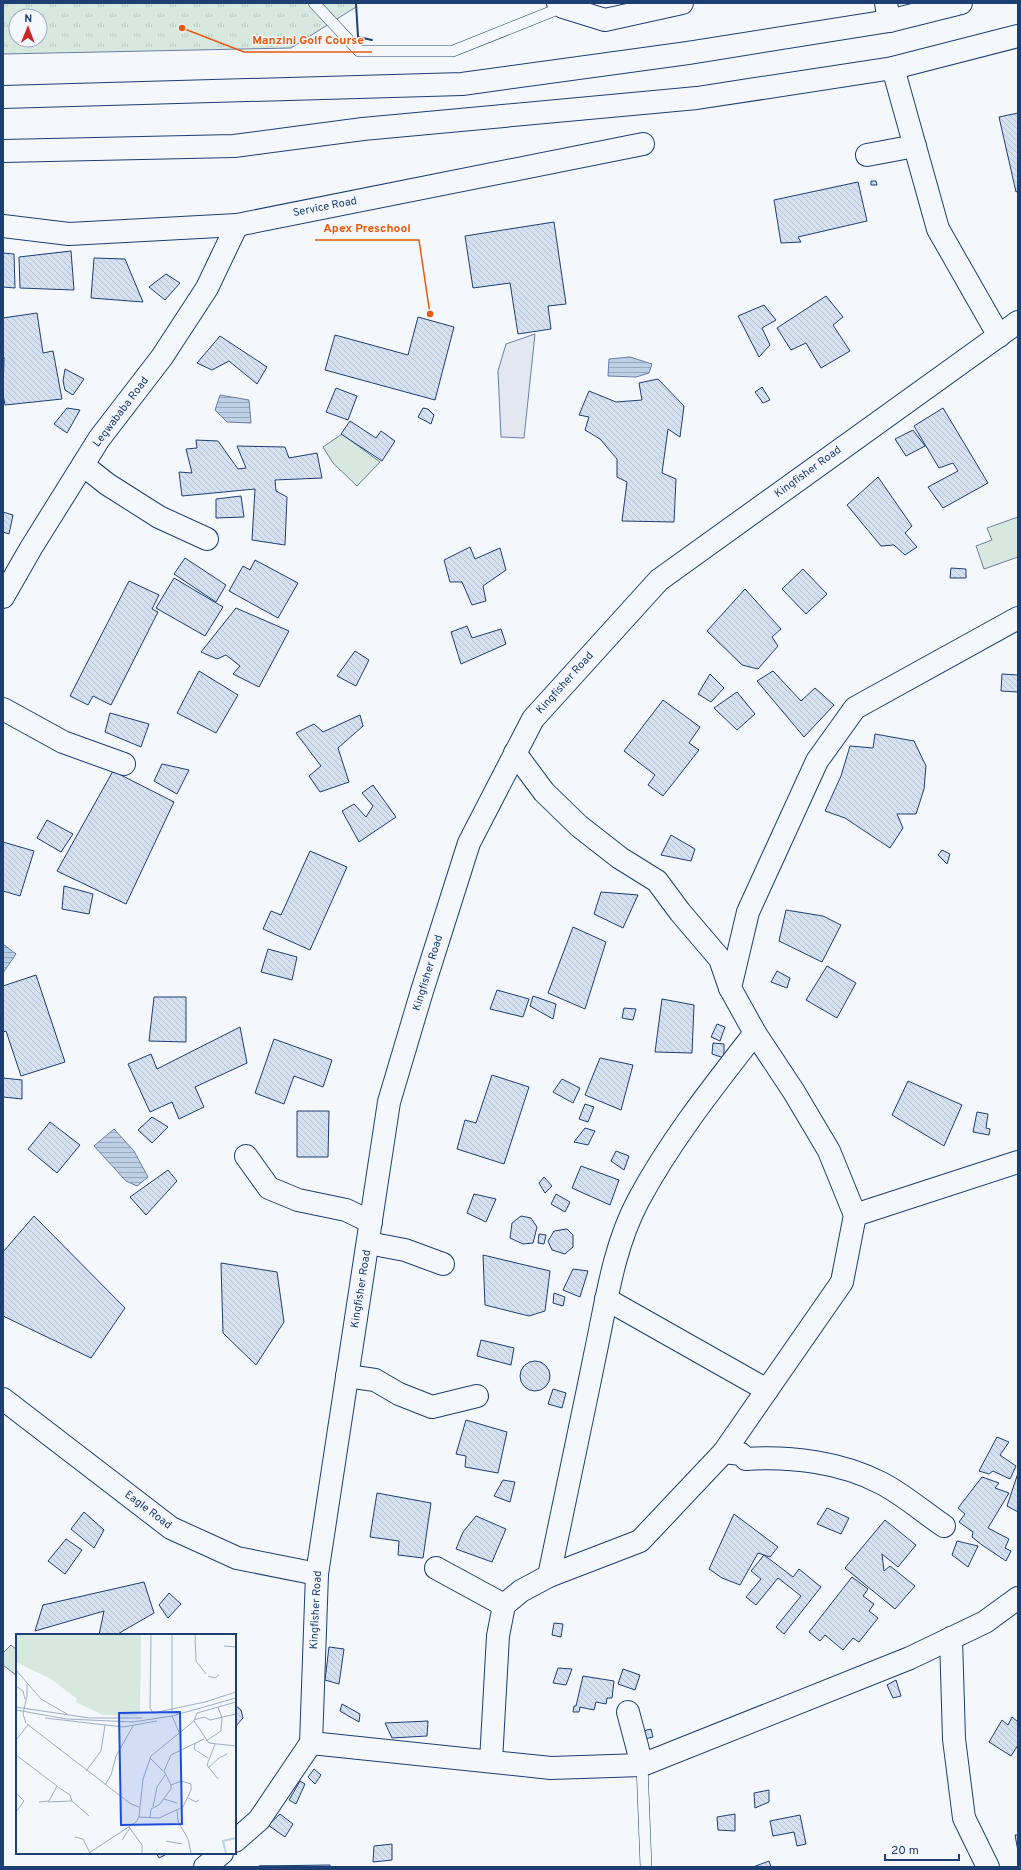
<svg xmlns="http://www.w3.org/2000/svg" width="1021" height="1870" font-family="Overpass,sans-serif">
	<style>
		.grass { fill: url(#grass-tufts); stroke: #687fa3; fill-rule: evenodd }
		.garden { fill: #d7e8df; stroke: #687fa3 }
		.parking { fill: #e3e8f0; stroke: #687fa3 }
		.water { fill: url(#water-rules); stroke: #687fa3 }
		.building { fill: url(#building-back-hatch); stroke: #1d3f73 }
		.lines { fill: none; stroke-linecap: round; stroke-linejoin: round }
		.lane-casing { stroke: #1d3f73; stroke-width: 12 }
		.street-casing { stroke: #1d3f73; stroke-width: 24 }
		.secondary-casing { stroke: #1d3f73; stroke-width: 24 }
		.highway-casing { stroke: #1d3f73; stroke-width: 24 }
		.lane { stroke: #f4f7fb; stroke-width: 11 }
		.street { stroke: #f4f7fb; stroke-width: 22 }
		.secondary { stroke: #f4f7fb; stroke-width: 22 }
		.highway { stroke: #f4f7fb; stroke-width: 22 }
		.wall { stroke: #1d3f73; stroke-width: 2 }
		.labels { text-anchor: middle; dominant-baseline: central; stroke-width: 3; stroke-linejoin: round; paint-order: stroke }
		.street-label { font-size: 11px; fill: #1d3f73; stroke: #f4f7fb }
		.inset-river { fill: none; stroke: #bed0e5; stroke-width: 2 }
		.inset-road { fill: none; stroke: #9eadc5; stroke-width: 1 }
		.view { fill: #1d4ed8; fill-opacity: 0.15; stroke: #1d4ed8; stroke-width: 2 }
		.inset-edge { fill: none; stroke: #1d3f73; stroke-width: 2 }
		.leader { fill: none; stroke: #e8590c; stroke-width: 1.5 }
		.callout-dot { fill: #e8590c; stroke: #f4f7fb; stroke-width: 1.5 }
		.callout-label { font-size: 12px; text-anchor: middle; font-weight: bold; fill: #e8590c; stroke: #f4f7fb; stroke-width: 3; stroke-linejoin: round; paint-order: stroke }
	</style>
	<defs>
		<pattern id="grass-tufts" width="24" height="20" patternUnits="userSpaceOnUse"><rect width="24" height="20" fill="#d7e8df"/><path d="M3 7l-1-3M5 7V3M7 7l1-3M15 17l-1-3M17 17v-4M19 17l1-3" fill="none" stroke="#b8c8c3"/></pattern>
		<pattern id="water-rules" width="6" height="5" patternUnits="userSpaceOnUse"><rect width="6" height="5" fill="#bed0e5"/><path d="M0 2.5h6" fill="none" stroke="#9aaabe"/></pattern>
		<pattern id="building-back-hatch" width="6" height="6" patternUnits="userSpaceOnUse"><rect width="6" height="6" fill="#d5e0f0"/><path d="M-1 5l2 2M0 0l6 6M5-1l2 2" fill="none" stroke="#b6c1d1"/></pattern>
	</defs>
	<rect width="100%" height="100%" fill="#f4f7fb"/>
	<path class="grass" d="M3 3H356V7L291 48 3 54ZM16 16H40V40H16Z"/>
	<g class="garden">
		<polygon points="342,434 380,462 357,486 333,463 323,447"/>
		<polygon points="1018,517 1018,557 984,569 976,546 992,540 987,528"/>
		<polygon points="11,1645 17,1650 17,1676 3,1665 3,1653"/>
	</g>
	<polygon class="parking" points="535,334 524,438 501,437 498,371 506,344"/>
	<g class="water">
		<polygon points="630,357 652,364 649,373 636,377 608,376 609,359"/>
		<polygon points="220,395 249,400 251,423 227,422 215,410"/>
		<polygon points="3,944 16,954 3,973"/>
		<polygon points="114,1129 134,1151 148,1177 137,1186 126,1181 94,1146"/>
	</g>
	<g class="building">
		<polygon points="1018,113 1018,191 1016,192 999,117"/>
		<polygon points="871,181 876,181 877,185 871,185"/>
		<polygon points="858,182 867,221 798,237 801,242 781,243 774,200"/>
		<polygon points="554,222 566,304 548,306 551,329 518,334 510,283 473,288 465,236"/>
		<polygon points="71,251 74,290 20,288 19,257"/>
		<polygon points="3,253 14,254 15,288 3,287"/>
		<polygon points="94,258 125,259 143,302 91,298"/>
		<polygon points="166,274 180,283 165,300 149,287"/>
		<polygon points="826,296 843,317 833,325 850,351 821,368 806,343 791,350 777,328"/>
		<polygon points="764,305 776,320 762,328 770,345 759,357 738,316"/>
		<polygon points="37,313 43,353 53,351 62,399 5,405 3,394 4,357 3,356 3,318"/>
		<polygon points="418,317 454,327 435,400 325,370 335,335 408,355"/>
		<polygon points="220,336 267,367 257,384 229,361 212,370 197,363"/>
		<polygon points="65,369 84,379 73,395 65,390 63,381"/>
		<polygon points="658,379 684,406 680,437 668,429 662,473 676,479 674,522 622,521 627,482 617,477 617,459 600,439 585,430 589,417 579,415 589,391 616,402 642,400 639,383"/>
		<polygon points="762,387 770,400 763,403 755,392"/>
		<polygon points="336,388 357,396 348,420 326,412"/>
		<polygon points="67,408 80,410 67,433 54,424"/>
		<polygon points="423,408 428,409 434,415 431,424 418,417"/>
		<polygon points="943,408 988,483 943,508 928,487 958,471 953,463 939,468 914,426"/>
		<polygon points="350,421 376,438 381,431 395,441 382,461 341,434"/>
		<polygon points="913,430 925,446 906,456 895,439"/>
		<polygon points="196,440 218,441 238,469 246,468 237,446 285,447 289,458 317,453 322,478 275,480 276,491 287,497 285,545 252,540 255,489 182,496 179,472 192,473 186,449 197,448"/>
		<polygon points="878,477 912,526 905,533 917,547 905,555 894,545 881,546 847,505"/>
		<polygon points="241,496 244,517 216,518 216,499"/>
		<polygon points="3,512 13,515 9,534 3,532"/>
		<polygon points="470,547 475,559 500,548 506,570 483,586 486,601 472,605 462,582 450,582 444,560"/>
		<polygon points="185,558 226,585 216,602 174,574"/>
		<polygon points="255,560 298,583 278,618 229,591 243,566 250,570"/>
		<polygon points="951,568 966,569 966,578 950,578"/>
		<polygon points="803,569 827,594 806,614 782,589"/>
		<polygon points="174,578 223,607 205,636 156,608"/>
		<polygon points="129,581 159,595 152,609 158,612 111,705 93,696 88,705 70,696"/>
		<polygon points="745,589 781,629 772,637 778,646 758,669 742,665 707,631"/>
		<polygon points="236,608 289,631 259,687 233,674 240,666 226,655 217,659 201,652"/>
		<polygon points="467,626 472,638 501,629 506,644 461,664 451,632"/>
		<polygon points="355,651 369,660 356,686 337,676"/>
		<polygon points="199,671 238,695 216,733 177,713"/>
		<polygon points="773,671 801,701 815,688 834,705 804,737 757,681"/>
		<polygon points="710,674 724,688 711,702 698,694"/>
		<polygon points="1002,674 1018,675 1018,692 1001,691"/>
		<polygon points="737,692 755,714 737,730 714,708"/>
		<polygon points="663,700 700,727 689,743 699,750 663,796 648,785 655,775 624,751"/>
		<polygon points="110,713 149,724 141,747 105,732"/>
		<polygon points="360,715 363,726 338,748 349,782 320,792 309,776 321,766 296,733 314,724 323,732"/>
		<polygon points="875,734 914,741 926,766 924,789 916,814 897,814 903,828 890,848 845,818 825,811 841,776 850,746 873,748"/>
		<polygon points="162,764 189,770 177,794 154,781"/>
		<polygon points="113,771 174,802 126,904 57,871"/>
		<polygon points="373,785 396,817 359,842 342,811 354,804 366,817 373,806 362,793"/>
		<polygon points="47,820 73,834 61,852 37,838"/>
		<polygon points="671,835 695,849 691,861 661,855"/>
		<polygon points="3,842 34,851 20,896 3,891"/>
		<polygon points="942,850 950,854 947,864 938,855"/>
		<polygon points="310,851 347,867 310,950 263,929 271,911 281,915"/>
		<polygon points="64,886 93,894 89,914 62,909"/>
		<polygon points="601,892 638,895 623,928 594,914"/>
		<polygon points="786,910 823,916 841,925 822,962 779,941"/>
		<polygon points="573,927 606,942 585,1009 548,993"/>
		<polygon points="268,949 297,957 292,980 261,972"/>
		<polygon points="827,966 856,983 837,1018 806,1000"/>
		<polygon points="777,971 790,978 787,988 771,982"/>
		<polygon points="36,975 65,1062 21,1076 6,1031 3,1032 3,986"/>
		<polygon points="497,990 529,999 523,1017 490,1009"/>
		<polygon points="533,996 556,1004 553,1019 530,1006"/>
		<polygon points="154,997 186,997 186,1042 149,1041"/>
		<polygon points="662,999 694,1005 692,1053 655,1052"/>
		<polygon points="624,1008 636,1009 633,1020 622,1018"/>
		<polygon points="717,1024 725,1027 720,1041 711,1037"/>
		<polygon points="240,1027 247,1063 195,1087 204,1107 179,1119 172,1102 150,1112 128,1064 151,1054 157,1069"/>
		<polygon points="274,1039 332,1060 323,1087 294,1076 284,1104 255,1093"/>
		<polygon points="713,1043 724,1044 724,1058 712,1054"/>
		<polygon points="600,1058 633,1065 621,1110 585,1095"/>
		<polygon points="492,1075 529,1087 504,1164 457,1149 465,1120 476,1123"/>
		<polygon points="3,1078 22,1080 22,1099 3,1097"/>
		<polygon points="562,1079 580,1088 573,1103 553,1092"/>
		<polygon points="908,1081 962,1105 944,1146 892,1115"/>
		<polygon points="585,1104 594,1107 588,1122 579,1119"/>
		<polygon points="297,1111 329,1111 328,1157 297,1157"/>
		<polygon points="977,1112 988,1114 986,1128 990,1129 989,1135 973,1132"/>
		<polygon points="152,1117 168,1127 152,1143 138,1130"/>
		<polygon points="50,1122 80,1145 57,1173 28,1149"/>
		<polygon points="585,1128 595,1131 588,1145 574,1142"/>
		<polygon points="616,1151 629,1156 624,1170 611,1161"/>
		<polygon points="581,1166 619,1180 610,1205 572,1188"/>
		<polygon points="168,1170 177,1181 146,1215 130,1197"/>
		<polygon points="544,1177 552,1186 545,1193 539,1183"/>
		<polygon points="474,1194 496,1199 486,1222 467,1213"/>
		<polygon points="556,1194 570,1202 565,1212 551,1204"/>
		<polygon points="34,1216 125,1308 91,1358 3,1316 3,1252"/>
		<polygon points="521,1216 531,1218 537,1227 533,1243 523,1244 510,1238 512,1223"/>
		<polygon points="567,1229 573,1235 573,1247 565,1254 552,1250 548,1241 554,1231"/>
		<polygon points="539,1234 546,1235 544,1244 538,1243"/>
		<polygon points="483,1255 550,1271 545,1311 529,1316 485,1305"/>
		<polygon points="221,1263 277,1272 284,1322 256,1365 223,1333"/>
		<polygon points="573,1269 588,1271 580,1297 563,1290"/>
		<polygon points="554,1293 565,1297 563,1306 553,1303"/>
		<polygon points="481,1340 514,1348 511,1365 477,1356"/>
		<circle cx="535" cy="1376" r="15"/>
		<polygon points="553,1389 566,1393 562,1408 548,1404"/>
		<polygon points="466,1420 507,1432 498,1473 465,1467 466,1456 456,1454"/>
		<polygon points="997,1437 1009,1442 1000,1455 1016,1466 1010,1479 993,1471 989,1474 979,1471"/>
		<polygon points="1018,1473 1018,1512 1007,1506"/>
		<polygon points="982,1477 999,1483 995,1488 1009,1493 988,1528 1009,1539 1005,1548 1011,1551 1006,1561 982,1545 972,1537 973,1532 959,1522 965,1514 958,1508"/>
		<polygon points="503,1480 515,1482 510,1502 494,1496"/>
		<polygon points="377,1493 431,1503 423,1558 398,1555 399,1541 370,1537"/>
		<polygon points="827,1508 849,1518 841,1534 817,1524"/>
		<polygon points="84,1512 104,1530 94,1548 71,1529"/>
		<polygon points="734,1514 778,1547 770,1557 758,1553 740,1585 722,1578 709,1569"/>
		<polygon points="476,1516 506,1529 492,1562 456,1549 463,1532"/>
		<polygon points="885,1520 916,1545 898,1567 882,1554 884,1571 890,1566 915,1586 895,1609 845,1568"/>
		<polygon points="66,1539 82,1550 65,1574 48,1561"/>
		<polygon points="957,1541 978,1546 968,1567 952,1555"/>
		<polygon points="764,1555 793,1577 799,1569 821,1587 784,1634 776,1627 801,1596 778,1578 756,1605 746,1597 761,1579 751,1571"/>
		<polygon points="852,1577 868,1589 863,1596 874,1604 869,1611 878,1618 859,1642 853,1638 843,1650 825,1635 820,1641 809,1632"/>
		<polygon points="144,1582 154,1613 116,1635 99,1635 104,1611 35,1631 43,1605"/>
		<polygon points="169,1593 181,1604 168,1618 159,1605"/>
		<polygon points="554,1623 563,1624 561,1637 552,1635"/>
		<polygon points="329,1647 344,1649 339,1684 325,1680"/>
		<polygon points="558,1668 572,1669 566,1685 553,1683"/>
		<polygon points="623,1669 640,1675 635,1690 618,1684"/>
		<polygon points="583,1676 614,1681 612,1698 607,1698 606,1704 596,1702 594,1710 580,1707 579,1712 573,1712 574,1706 576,1706"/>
		<polygon points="896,1680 901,1696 893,1698 887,1685"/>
		<polygon points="342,1704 360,1714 359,1722 340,1711"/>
		<polygon points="235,1705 241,1710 243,1718 235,1727"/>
		<polygon points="1012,1717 1018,1722 1018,1745 1011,1756 989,1742 1002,1720 1008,1725"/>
		<polygon points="428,1721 427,1736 392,1738 385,1723"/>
		<polygon points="651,1729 653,1737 645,1739 643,1731"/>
		<polygon points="314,1769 321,1775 315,1784 308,1777"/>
		<polygon points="300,1781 305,1784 296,1804 289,1800"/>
		<polygon points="769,1790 769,1802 755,1808 754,1793"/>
		<polygon points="280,1814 293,1824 285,1837 268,1825"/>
		<polygon points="735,1814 735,1831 718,1830 717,1817"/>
		<polygon points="800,1815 806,1844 797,1846 794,1832 773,1836 770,1821"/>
		<polygon points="1015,1835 1018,1835 1018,1851"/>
		<polygon points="392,1844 392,1860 373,1862 374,1846"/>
		<polygon points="156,1853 164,1853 165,1855 159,1858"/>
		<polygon points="769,1861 771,1867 753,1867"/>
		<polygon points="330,1865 330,1867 259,1866"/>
	</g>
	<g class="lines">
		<defs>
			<g id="lane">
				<polyline points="314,3 359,51 453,51 563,7"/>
				<polyline points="642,1765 646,1867"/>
			</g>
			<g id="street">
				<polyline points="558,3 563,7 605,20 682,3"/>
				<polyline points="886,3 889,21"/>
				<polyline points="893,68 938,229 999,336"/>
				<polyline points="867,155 915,146"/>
				<polyline points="3,226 69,234 237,225 643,144"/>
				<polyline points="83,465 107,484 159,517 207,539"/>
				<polyline points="3,597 31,548 99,439 162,357 207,288 237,225"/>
				<polyline points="3,709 63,742 124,764"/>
				<polyline points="515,753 544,792 579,826 620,858 657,881 680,912 720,959 730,988"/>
				<polyline points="246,1156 269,1188 298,1200 346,1210 371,1222"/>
				<polyline points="855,1215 1018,1162"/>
				<polyline points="368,1243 405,1250 443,1264"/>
				<polyline points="606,1299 767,1390"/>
				<polyline points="347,1376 375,1380 399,1394 432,1407 477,1396"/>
				<path d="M724 1452 741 1454 746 1459C790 1456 841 1462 881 1483 903 1494 923 1512 944 1526"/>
				<polyline points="436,1568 504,1605"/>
				<path d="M549 1576C564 1503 580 1429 595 1355 606 1304 613 1248 638 1201 670 1141 713 1087 755 1033"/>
				<polyline points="951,1638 954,1739 964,1818 988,1867"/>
				<polyline points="628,1712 642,1765"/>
				<polyline points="311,1743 551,1768 642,1765 910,1658 985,1622 1018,1598"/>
				<polyline points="491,1761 498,1636 504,1605 521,1591 549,1576 640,1541 724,1452 842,1282 855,1215 829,1151 794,1092 755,1033 730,988 748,912 817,761 855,708 1018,618"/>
				<polyline points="235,1841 259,1820 311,1743 317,1574"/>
				<polyline points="205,1867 222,1853"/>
			</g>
			<polyline id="secondary" points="3,1399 171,1528 237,1558 317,1574 389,1102 422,991 469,843 533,719 659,580 1018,322"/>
			<g id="highway">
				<polyline points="3,97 462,84 688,53 889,21 961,3"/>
				<polyline points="3,151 234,146 363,129 697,98 893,68 1018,36"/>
			</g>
		</defs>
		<use href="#lane" class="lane-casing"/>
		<use href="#street" class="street-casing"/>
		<use href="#secondary" class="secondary-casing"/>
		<use href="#highway" class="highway-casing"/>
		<use href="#lane" class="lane"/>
		<use href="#street" class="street"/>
		<use href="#secondary" class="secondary"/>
		<use href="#highway" class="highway"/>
		<polyline class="wall" points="356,3 358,37 372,40"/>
	</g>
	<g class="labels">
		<g class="street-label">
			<text transform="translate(325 207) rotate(-11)">Service Road</text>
			<text transform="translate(121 412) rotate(-53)">Legwababa Road</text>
			<text transform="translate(808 472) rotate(-36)">Kingfisher Road</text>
			<text transform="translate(565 683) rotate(-48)">Kingfisher Road</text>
			<text transform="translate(428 973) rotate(-73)">Kingfisher Road</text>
			<text transform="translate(361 1289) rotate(-81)">Kingfisher Road</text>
			<text transform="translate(148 1510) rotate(37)">Eagle Road</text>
			<text transform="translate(316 1610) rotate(-87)">Kingfisher Road</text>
		</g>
	</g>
	<g transform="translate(16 1634)">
		<rect width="220" height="220" fill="#f4f7fb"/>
		<path d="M0 1H125L124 79 120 82 87 81 60 68 61 65 35 45 0 28Z" fill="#d7e8df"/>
		<path class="inset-river" d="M210 219 207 207 220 204"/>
		<path class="inset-road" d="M135 1 134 74 137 79 189 68 220 58M179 1 180 27 190 40M208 12 220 13M0 36 25 65 51 80M192 42 199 44 203 41M0 52 7 57 9 65M220 68 181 79 178 87 193 109 220 112M0 73 73 84H126M0 76 51 85 117 88 156 82 220 64M156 79V1M156 82 163 98M29 84 107 93 141 87M178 86 188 83 194 86 220 80M10 89 7 80 11 62V50M11 90 115 170 123 173M0 106 12 91M190 107 205 97 206 84 202 73M179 110 178 115 192 124M199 110 191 131 202 145M0 121 41 152 33 167 23 168M134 124 147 137M192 134 203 124 211 120M70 137 85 117 89 91M89 151 95 141 100 122 117 92M42 153 54 161 56 167M0 159 8 167 0 178M172 164 180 168 183 166M148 165 161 169M32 168 56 167 73 182M137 173 141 153 149 141M161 176 162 187 172 205 175 219M123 183 143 184 167 173 175 156V150L165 147 155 151M134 184 135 175 143 171 155 155V151L148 137 155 121 188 105M113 193 126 211V219M59 203 67 205 74 219M106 206 114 194M150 207 166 210M73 219 120 188 123 183 127 145 135 122 178 87"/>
		<path class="view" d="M164 78 166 190 105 191 103 79Z"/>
		<rect width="220" height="220" class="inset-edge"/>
	</g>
	<path class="leader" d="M182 28L244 52H372M430 314L419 240H315"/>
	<g class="callout-dot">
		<circle cx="182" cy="28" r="4"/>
		<circle cx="430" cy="314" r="4"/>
	</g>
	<g class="callout-label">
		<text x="308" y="44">Manzini Golf Course</text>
		<text x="367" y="232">Apex Preschool</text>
	</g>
	<rect width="1021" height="1870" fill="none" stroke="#1d3f73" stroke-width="8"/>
	<g transform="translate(28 28) rotate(1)"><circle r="19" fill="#f4f7fb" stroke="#9eadc5"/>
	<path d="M0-3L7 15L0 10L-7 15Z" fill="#c62828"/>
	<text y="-6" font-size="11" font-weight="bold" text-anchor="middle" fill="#1d3f73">N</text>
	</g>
	<path d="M885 1854v6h74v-6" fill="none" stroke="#1d3f73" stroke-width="2"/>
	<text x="891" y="1854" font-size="12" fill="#1d3f73" stroke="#f4f7fb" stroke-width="3" paint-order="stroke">20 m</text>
</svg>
